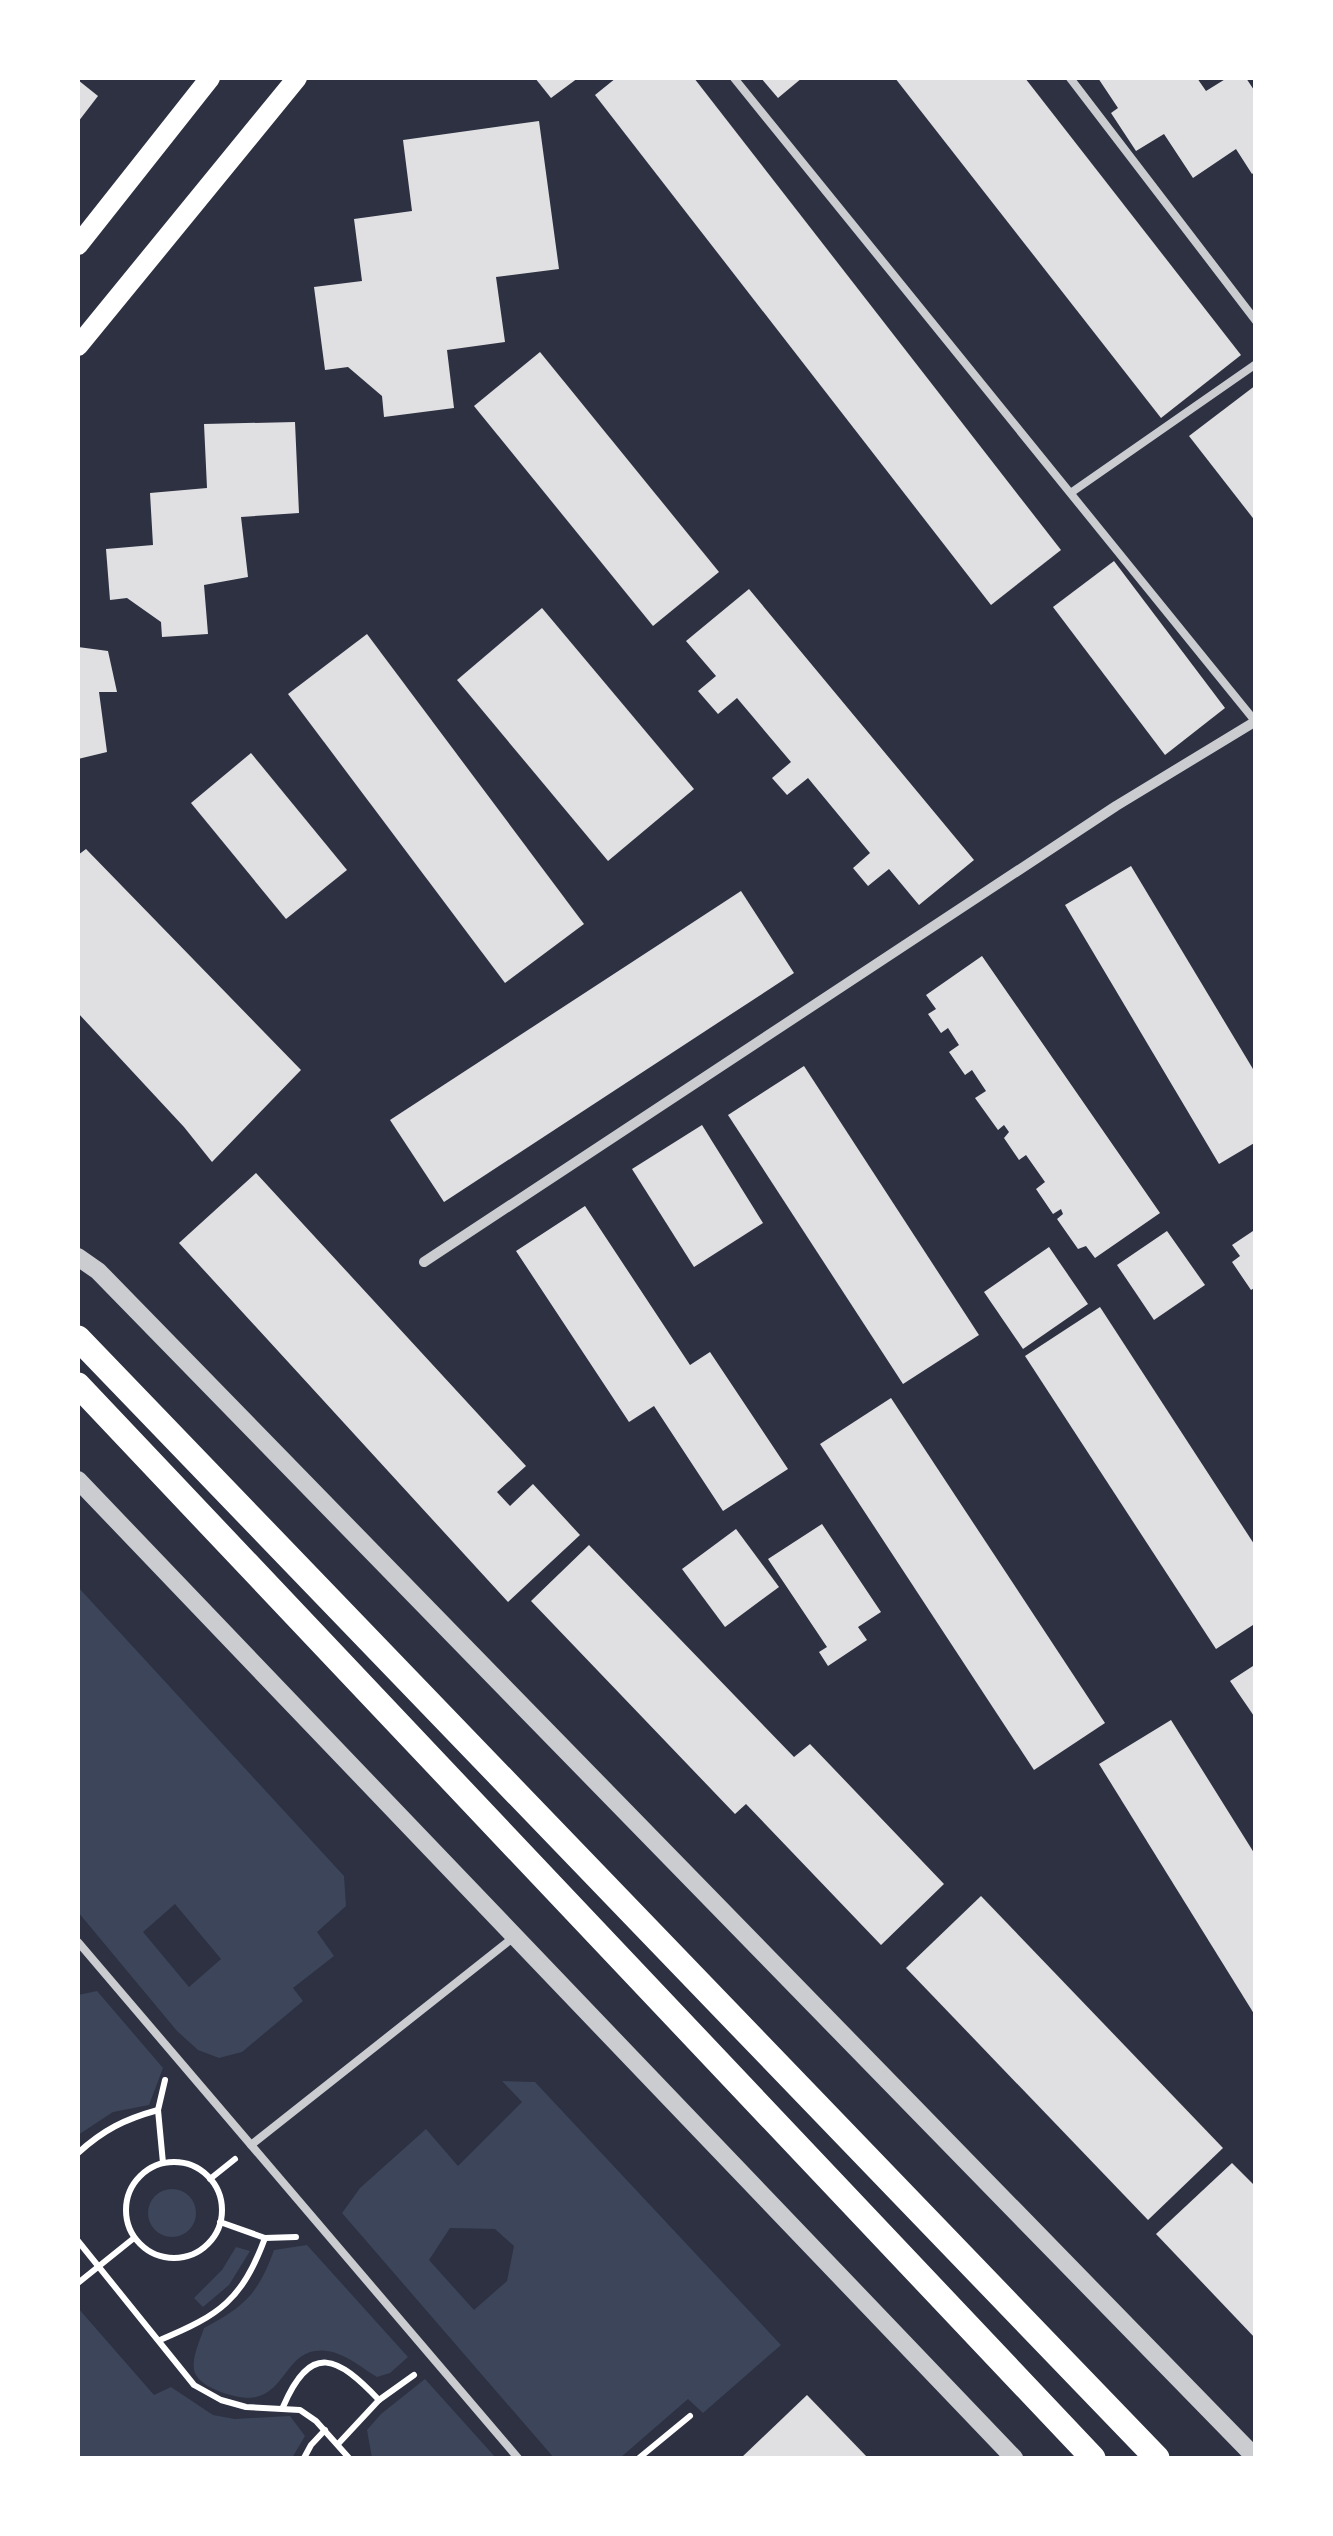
<svg xmlns="http://www.w3.org/2000/svg" width="1333" height="2536" font-family="'Roboto Condensed',sans-serif">
	<style>
		.green { fill: #3c4559; fill-rule: evenodd }
		.building { fill: #e0e0e3 }
		.lines { fill: none; stroke-linecap: round; stroke-linejoin: round }
		.path { stroke: #fff; stroke-width: 6 }
		.service { stroke: #caccd0; stroke-width: 8 }
		.minor { stroke: #caccd0; stroke-width: 10 }
		.tertiary { stroke: #caccd0; stroke-width: 18 }
		.secondary { stroke: #fff; stroke-width: 20 }
		.primary { stroke: #fff; stroke-width: 25 }
	</style>
	<rect width="100%" height="100%" fill="#2d3142"/>
	<g class="green">
		<path d="M78 1587 344 1876 346 1906 317 1932 334 1956 293 1988 303 2001 242 2052 219 2058 198 2050 177 2031 78 1912ZM175 1904 221 1959 189 1987 143 1932Z"/>
		<polygon points="97,1991 163,2068 149,2105 113,2112 78,2135 78,1995"/>
		<path d="M502 2081 535 2082 781 2345 703 2413 688 2399 620 2458H554L342 2213 360 2188 426 2129 458 2166 522 2102ZM450 2228 495 2229 514 2246 507 2281 474 2310 429 2260Z"/>
		<circle cx="172" cy="2213" r="24"/>
		<path d="M307 2245 408 2357 390 2373 377 2377C359 2366 338 2347 315 2351 287 2355 284 2391 256 2397 241 2401 201 2389 195 2373 190 2360 200 2341 204 2328 245 2306 258 2294 274 2250Z"/>
		<polygon points="236,2247 250,2251 229,2285 203,2307 194,2298 222,2270"/>
		<polygon points="78,2308 154,2395 171,2387 213,2415 235,2419 290,2416 305,2436 292,2458 78,2458"/>
		<polygon points="425,2379 496,2458 372,2458 367,2430 381,2414"/>
	</g>
	<g class="building">
		<polygon points="535,78 578,78 551,98"/>
		<polygon points="616,78 694,78 1061,550 991,605 595,95"/>
		<polygon points="761,78 802,78 778,98"/>
		<polygon points="895,78 1025,78 1241,355 1161,418"/>
		<polygon points="1098,78 1197,78 1206,91 1227,78 1246,78 1256,93 1256,171 1252,174 1236,149 1193,178 1164,134 1136,151 1111,113 1118,108"/>
		<polygon points="78,80 98,96 78,122"/>
		<polygon points="539,121 559,269 496,277 505,342 447,350 454,408 384,417 382,396 348,367 325,370 314,287 362,281 354,219 412,211 403,140"/>
		<polygon points="540,352 719,572 653,626 474,406"/>
		<polygon points="1256,385 1256,522 1189,436"/>
		<polygon points="295,422 299,513 241,517 248,577 204,585 208,634 162,637 161,622 127,598 110,600 106,549 153,545 150,493 207,488 204,424"/>
		<polygon points="1114,561 1225,708 1165,755 1053,607"/>
		<polygon points="749,589 974,860 919,905 889,869 868,886 853,868 870,853 808,778 787,795 772,778 791,762 737,698 718,714 698,691 716,676 686,641"/>
		<polygon points="542,608 694,789 608,861 457,680"/>
		<polygon points="367,634 584,924 505,983 288,694"/>
		<polygon points="78,647 108,651 117,692 99,692 107,752 78,759"/>
		<polygon points="251,753 347,870 286,919 191,803"/>
		<polygon points="86,849 301,1070 212,1162 184,1127 78,1013 78,855"/>
		<polygon points="1131,866 1256,1074 1256,1142 1219,1164 1065,905"/>
		<polygon points="741,891 794,973 444,1202 390,1120"/>
		<polygon points="982,956 1160,1213 1095,1258 1086,1246 1078,1249 1057,1219 1063,1214 1061,1209 1053,1214 1036,1189 1045,1182 1026,1155 1019,1160 1004,1138 1009,1132 1004,1125 998,1130 975,1098 986,1091 972,1070 965,1075 949,1052 959,1045 948,1028 941,1033 928,1014 936,1009 926,995"/>
		<polygon points="804,1066 979,1335 903,1384 728,1115"/>
		<polygon points="702,1125 763,1223 694,1267 632,1169"/>
		<polygon points="256,1173 526,1466 497,1492 510,1506 533,1484 580,1535 508,1602 179,1243"/>
		<polygon points="585,1206 690,1365 710,1352 788,1469 723,1511 654,1406 629,1422 516,1251"/>
		<polygon points="1256,1229 1256,1287 1251,1290 1232,1262 1240,1256 1232,1245"/>
		<polygon points="1167,1231 1205,1285 1154,1320 1117,1265"/>
		<polygon points="1049,1247 1088,1304 1023,1349 984,1292"/>
		<polygon points="1100,1307 1256,1547 1256,1623 1216,1649 1025,1356"/>
		<polygon points="891,1398 1105,1723 1034,1770 820,1444"/>
		<polygon points="822,1524 881,1612 858,1627 867,1640 828,1666 819,1652 827,1647 768,1559"/>
		<polygon points="736,1529 779,1587 725,1627 682,1569"/>
		<polygon points="589,1545 794,1757 810,1744 944,1884 881,1945 746,1804 735,1814 531,1601"/>
		<polygon points="1256,1664 1256,1719 1230,1681"/>
		<polygon points="1171,1720 1256,1856 1256,2017 1099,1764"/>
		<polygon points="981,1896 1223,2148 1148,2220 906,1968"/>
		<polygon points="1232,2163 1256,2187 1256,2339 1156,2234"/>
		<polygon points="807,2395 868,2458 741,2458"/>
	</g>
	<g class="lines">
		<g class="path">
			<path d="M78 2153C103 2130 125 2119 158 2110"/>
			<circle cx="174" cy="2210" r="48"/>
			<polyline points="163,2163 158,2110 165,2080"/>
			<polyline points="210,2179 235,2159"/>
			<polyline points="220,2222 265,2238 296,2237"/>
			<polyline points="78,2241 194,2385 221,2400 246,2407 300,2410 316,2421 349,2458"/>
			<polyline points="78,2283 134,2238"/>
			<path d="M160 2340C220 2315 242 2300 265 2238"/>
			<path d="M283 2407C311 2341 338 2357 379 2400"/>
			<polyline points="338,2444 379,2400 414,2375"/>
			<polyline points="304,2458 311,2445 325,2430"/>
			<polyline points="639,2458 690,2416"/>
		</g>
		<g class="service">
			<polyline points="734,78 1255,721"/>
			<polyline points="1070,78 1256,321"/>
			<polyline points="1072,492 1256,364"/>
			<polyline points="78,1942 518,2458"/>
			<polyline points="251,2145 514,1937"/>
		</g>
		<polyline class="minor" points="424,1262 1116,806 1256,721"/>
		<g class="tertiary">
			<polyline points="78,1257 98,1271 1256,2458"/>
			<polyline points="78,1480 1014,2458"/>
		</g>
		<g class="secondary">
			<polyline points="78,245 210,78"/>
			<polyline points="78,346 297,78"/>
		</g>
		<g class="primary">
			<polyline points="78,1338 1157,2458"/>
			<polyline points="78,1385 1093,2458"/>
		</g>
	</g>
	<rect width="1333" height="2536" fill="none" stroke="#ffffff" stroke-width="160"/>
</svg>
